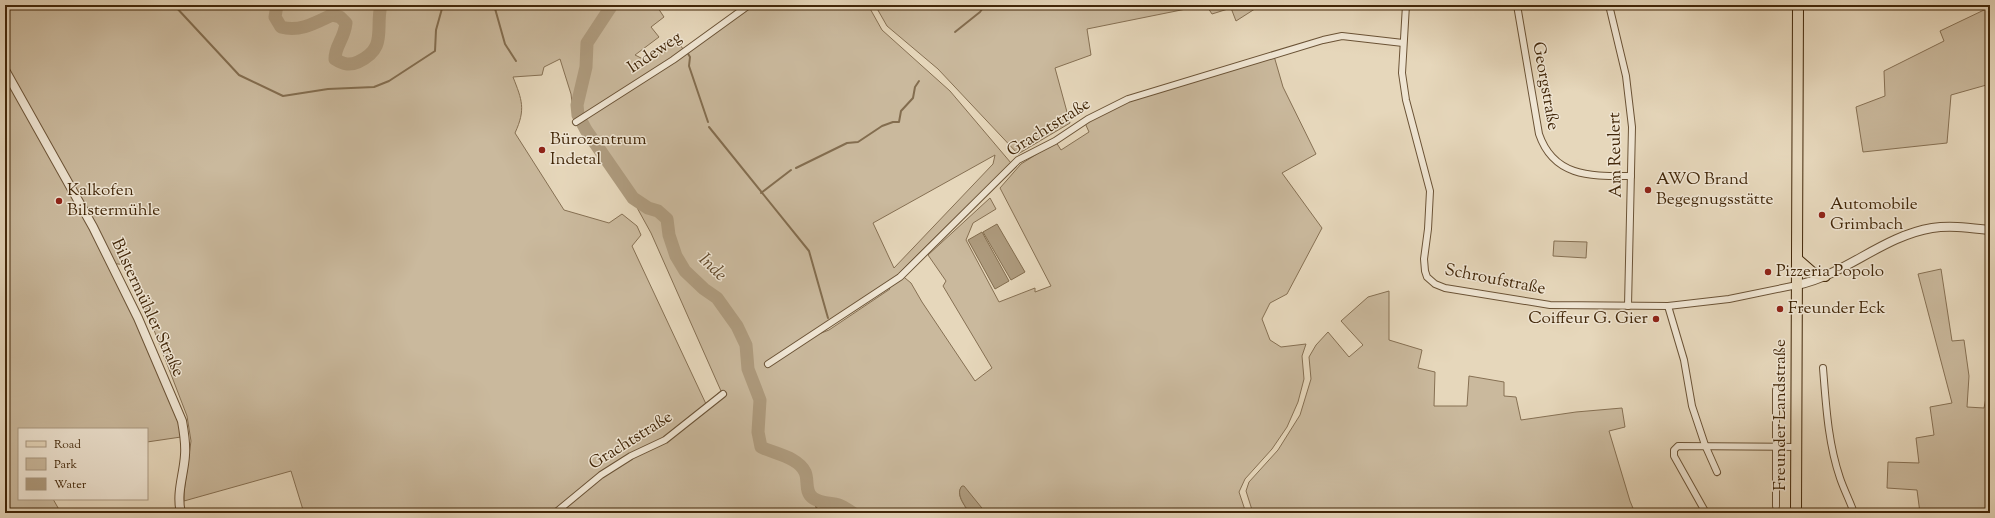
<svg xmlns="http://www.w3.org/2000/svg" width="1995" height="518" font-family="'Sorts Mill Goudy',serif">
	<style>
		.green { fill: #cab99d; stroke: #867053; fill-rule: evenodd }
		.water { fill: #ae9b7e; stroke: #836d4f }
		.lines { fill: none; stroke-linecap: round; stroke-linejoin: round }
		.stream { stroke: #836d4f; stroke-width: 2 }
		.river { stroke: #ae9b7e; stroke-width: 13 }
		.minor-casing { stroke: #6b5336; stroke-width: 8 }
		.tertiary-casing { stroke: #6b5336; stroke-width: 10 }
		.primary-casing { stroke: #422709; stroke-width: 12 }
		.minor { stroke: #efe5d3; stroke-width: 6 }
		.tertiary { stroke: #efe5d3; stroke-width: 8 }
		.primary { stroke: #e6d7bb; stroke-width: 10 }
		.poi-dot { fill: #8f2418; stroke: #efe5d3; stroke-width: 1.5 }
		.labels { text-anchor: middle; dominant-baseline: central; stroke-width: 3; stroke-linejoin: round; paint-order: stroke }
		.street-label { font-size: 17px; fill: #422709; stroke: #efe5d3 }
		.poi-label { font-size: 17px; fill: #422709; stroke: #efe5d3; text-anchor: start }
		.water-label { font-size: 18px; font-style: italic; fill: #624a2c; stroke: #efe5d3 }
	</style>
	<rect width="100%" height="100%" fill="#e6d7bb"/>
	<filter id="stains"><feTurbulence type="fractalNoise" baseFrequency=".005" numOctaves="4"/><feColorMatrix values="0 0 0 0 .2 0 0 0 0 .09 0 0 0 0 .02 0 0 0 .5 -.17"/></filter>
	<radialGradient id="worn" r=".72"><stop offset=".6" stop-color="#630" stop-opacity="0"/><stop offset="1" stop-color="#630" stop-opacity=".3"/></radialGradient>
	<g class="green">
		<path d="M5 5H656L664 17 651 27 659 37 635 55 647 61 676 39 683 49 675 60 752 5H868L882 30 950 91 1011 163 899 273 911 283 922 302 975 381 992 368 943 286 946 281 928 255 990 198 996 209 973 223 966 240 999 302 1035 288V292L1051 286 1000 188 1021 164 1056 142 1061 150 1089 132 1085 123 1129 101 1274 56 1283 87 1316 154 1282 173 1322 228 1287 294 1270 303 1262 319 1270 340 1281 347 1306 344 1302 356 1304 379 1298 402 1287 427 1272 449 1245 479 1239 492 1246 513H986L962 486C955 495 965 505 969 513H304L291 471 184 501V492L191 441 187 416 129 265 107 263 134 318 178 421 181 437 147 442V429H19V499H53L61 513H5ZM560 59 571 94 574 120 626 197 635 204 651 233 721 391 706 404 632 246 641 235 637 226 622 214 609 223 564 210 515 133C526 109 522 100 513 77L542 75 544 67ZM995 155 993 164 894 268 873 223ZM886 284 890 289 829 330 798 342Z"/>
		<polygon points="875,5 1261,5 1236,21 1231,8 1212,14 1206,5 1087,29 1091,55 1055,68 1070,123 1018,154 938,69 887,26"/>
		<polygon points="1982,5 1990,5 1990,84 1951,95 1947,143 1863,152 1856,107 1885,96 1884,71 1944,41 1940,31 1984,10"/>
		<polygon points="1554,241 1587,242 1586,258 1553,256"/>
		<polygon points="1941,269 1952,341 1964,340 1969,376 1967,407 1984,408 1990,378 1990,513 1920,513 1917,490 1887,488 1888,462 1919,463 1916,438 1934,435 1930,407 1952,403 1918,274"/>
		<polygon points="1389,291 1389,340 1422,350 1418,368 1435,372 1434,406 1467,406 1469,376 1504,382 1504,396 1516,397 1521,420 1576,412 1622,408 1625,427 1609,431 1630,501 1635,513 1253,513 1246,491 1249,482 1278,450 1300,415 1311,379 1309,357 1316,345 1328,332 1349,357 1363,345 1341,321 1368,297"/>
	</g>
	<g class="water">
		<polygon points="997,224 1025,272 1011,280 983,232"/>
		<polygon points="982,232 1009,281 995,289 968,240"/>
		<path d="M962 486H964L986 513H969C965 505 955 494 962 486Z"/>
	</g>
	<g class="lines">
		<g class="stream">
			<polyline points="174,5 239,75 283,96 328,89 374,87 389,81 435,51 436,30 443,5"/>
			<polyline points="494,5 505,44 516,61"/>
			<polyline points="955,32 980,12 985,5"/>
			<polyline points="687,52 690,57 689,66 708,122"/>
			<polyline points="709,127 809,251 828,318"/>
			<polyline points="796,168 847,143 858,142 882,126 893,122 899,122 901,111 913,98 915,87 919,81"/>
			<polyline points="761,193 791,170"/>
			<polyline points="814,499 818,513"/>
		</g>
		<g class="river">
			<path d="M277 5 275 17 281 27C300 32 315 23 332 15L340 17 346 23C344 40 335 45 335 59 343 64 349 66 358 62 388 48 375 29 381 5"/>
			<path d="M612 5 587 43 586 67 577 105 578 115 586 130 633 198 648 208 658 211 667 219 669 235 676 256 685 271 704 289 717 298 737 326 746 345 748 369 760 400 758 432 761 447C775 454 798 457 805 472 809 480 804 492 813 498 819 503 831 503 839 505 844 507 848 510 853 513"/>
		</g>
		<defs>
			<g id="minor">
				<polyline points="1406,5 1402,73 1406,100 1430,191 1428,229 1424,259 1425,271 1427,277 1435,284 1445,288 1550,305 1668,306 1729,299 1797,285"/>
				<path d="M1517 5 1539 134C1554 178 1592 176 1631 176"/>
				<polyline points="1609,5 1626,76 1632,127 1628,306"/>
				<polyline points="576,122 673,60 749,5"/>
				<polyline points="1668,306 1684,360 1692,406 1705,445 1717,472"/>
				<polyline points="768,364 900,277 1018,160 1055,141 1088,119 1128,99 1323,40 1342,36 1403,43"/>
				<path d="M1823 368C1826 405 1828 443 1840 478 1844 490 1850 501 1854 513"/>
				<polyline points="1776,506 1776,390"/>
				<polyline points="555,513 601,475 631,456 665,440 723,394"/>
				<polyline points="1706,513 1674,456 1674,450 1678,446 1796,447"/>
			</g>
			<g id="tertiary">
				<path d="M5 70 93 227 138 318 182 421C184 432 186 443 185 455 184 474 176 493 181 513"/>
				<path d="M1797 285C1845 275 1883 236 1932 228 1951 225 1971 228 1990 230"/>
			</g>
			<g id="primary">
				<polyline points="1797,259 1813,273 1825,276"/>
				<polyline points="1796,513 1798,5"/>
			</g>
		</defs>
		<use href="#minor" class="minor-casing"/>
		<use href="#tertiary" class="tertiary-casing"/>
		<use href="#primary" class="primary-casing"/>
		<use href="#minor" class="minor"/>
		<use href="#tertiary" class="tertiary"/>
		<use href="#primary" class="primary"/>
	</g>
	<g class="poi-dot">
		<circle cx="542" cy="150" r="4"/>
		<circle cx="1648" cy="190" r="4"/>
		<circle cx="59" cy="201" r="4"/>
		<circle cx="1822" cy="215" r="4"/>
		<circle cx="1768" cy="272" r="4"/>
		<circle cx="1780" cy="309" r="4"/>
		<circle cx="1656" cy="319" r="4"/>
	</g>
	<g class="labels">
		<g class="street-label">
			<text transform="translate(655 53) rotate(-34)">Indeweg</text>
			<text transform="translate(1545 86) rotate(80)">Georgstraße</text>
			<text transform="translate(1049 128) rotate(-32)">Grachtstraße</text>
			<text transform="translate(1616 155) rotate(-91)">Am Reulert</text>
			<text transform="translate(1495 280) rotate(11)">Schroufstraße</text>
			<text transform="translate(147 308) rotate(65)">Bilstermühler Straße</text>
			<text transform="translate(1781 415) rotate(-90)">Freunder Landstraße</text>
			<text transform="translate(631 441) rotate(-32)">Grachtstraße</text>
		</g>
		<g class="poi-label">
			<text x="550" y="140">Bürozentrum<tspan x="550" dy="20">Indetal</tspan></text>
			<text x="1656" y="180">AWO Brand<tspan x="1656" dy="20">Begegnugsstätte</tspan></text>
			<text x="67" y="191">Kalkofen<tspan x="67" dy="20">Bilstermühle</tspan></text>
			<text x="1830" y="205">Automobile<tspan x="1830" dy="20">Grimbach</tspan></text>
			<text x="1776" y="272">Pizzeria Popolo</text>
			<text x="1788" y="309">Freunder Eck</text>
			<text x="1648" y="319" text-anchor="end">Coiffeur G. Gier</text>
		</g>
		<g class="water-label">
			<text transform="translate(712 268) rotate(44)">Inde</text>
		</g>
	</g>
	<rect width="1995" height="518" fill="none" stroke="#e6d7bb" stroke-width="20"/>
	<rect x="6" y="6" width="1983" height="506" fill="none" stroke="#422709" stroke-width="2"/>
	<rect x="10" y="10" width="1975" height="498" fill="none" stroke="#422709"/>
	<rect x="18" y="428" width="130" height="72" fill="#efe5d3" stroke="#aa9982"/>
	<rect x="26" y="441" width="20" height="6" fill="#e6d7bb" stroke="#aa9982"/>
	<text x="54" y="448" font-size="12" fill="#422709">Road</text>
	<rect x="26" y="458" width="20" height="12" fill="#cab99d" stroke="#aa9982"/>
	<text x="54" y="468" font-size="12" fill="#422709">Park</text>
	<rect x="26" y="478" width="20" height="12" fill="#ae9b7e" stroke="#aa9982"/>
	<text x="54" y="488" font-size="12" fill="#422709">Water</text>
	<rect width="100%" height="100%" filter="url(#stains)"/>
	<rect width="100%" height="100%" fill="url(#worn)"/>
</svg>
